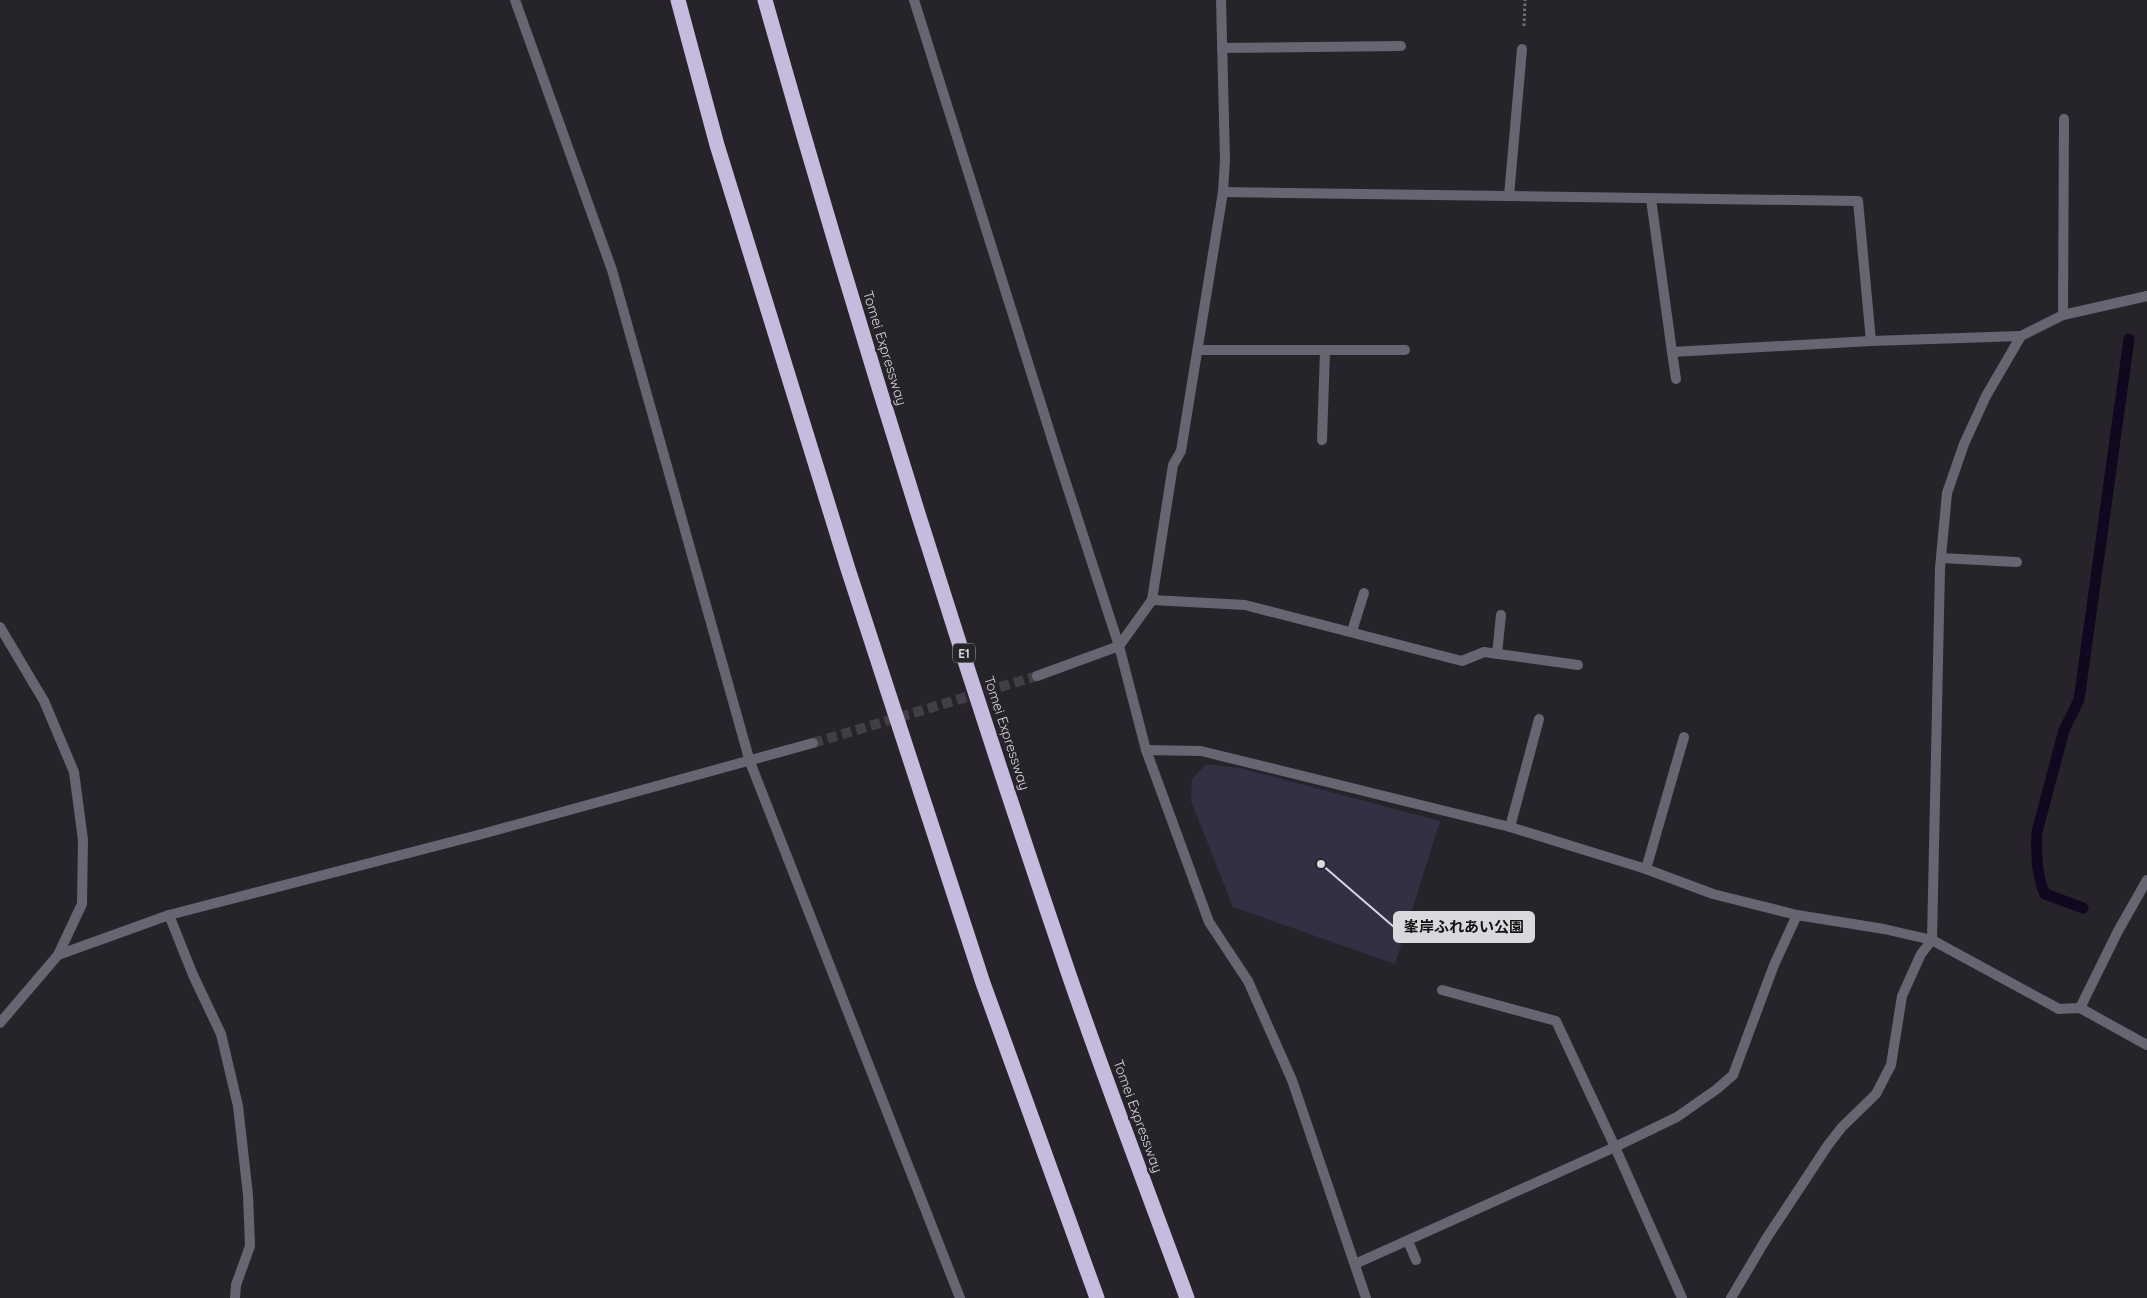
<svg xmlns="http://www.w3.org/2000/svg" width="2147" height="1298" font-family="Quicksand,'Noto Sans JP',sans-serif">
	<style>
		.green { fill: #352f44 }
		.lines { fill: none; stroke-linecap: round; stroke-linejoin: round }
		.stream { stroke: #10081f; stroke-width: 11 }
		.street-tunnel { stroke: #413f45; stroke-width: 10; stroke-dasharray: 10 5; stroke-linecap: butt }
		.path { stroke: #716f75; stroke-width: 3; stroke-dasharray: 2.5 2.5; stroke-linecap: butt }
		.lane { stroke: #686472; stroke-width: 10 }
		.street { stroke: #686472; stroke-width: 10 }
		.highway { stroke: #c4bbdd; stroke-width: 15 }
		.labels { text-anchor: middle; dominant-baseline: central; stroke-width: 5; stroke-linejoin: round; paint-order: stroke }
		.shield { fill: #26242a; stroke: #a3a2a7; stroke-width: 1 }
		.shield-label { font-size: 12px; font-weight: bold; fill: #d9d8dc }
		.street-label { font-size: 14px; fill: #d9d8dc; stroke: #26242a }
		.leader { fill: none; stroke: #d9d8dc; stroke-width: 2 }
		.callout-dot { fill: #d9d8dc; stroke: #26242a; stroke-width: 2 }
		.callout { fill: #d9d8dc; stroke: #d9d8dc; stroke-width: 2 }
		.callout-label { font-size: 15px; text-anchor: middle; font-weight: bold; fill: #111 }
	</style>
	<rect width="100%" height="100%" fill="#26242a"/>
	<polygon class="green" points="1206,764 1240,768 1440,821 1395,964 1233,907 1191,801 1192,779"/>
	<g class="lines">
		<path class="stream" d="M2083 908 2045 894C2036 876 2036 852 2037 832L2064 730 2079 700 2129 339"/>
		<polyline class="street-tunnel" points="813,743 1037,676"/>
		<polyline class="path" points="1524,26 1525,0"/>
		<g class="lane">
			<polyline points="1222,48 1401,46"/>
			<polyline points="1322,440 1325,351"/>
			<polyline points="1941,558 2017,562"/>
			<polyline points="1152,600 1245,605 1462,661 1484,652 1578,665"/>
			<polyline points="1352,631 1364,593"/>
			<polyline points="1497,654 1501,615"/>
			<polyline points="1510,827 1539,719"/>
			<polyline points="1646,869 1684,737"/>
			<polyline points="1442,990 1556,1021 1615,1147"/>
		</g>
		<g class="street">
			<polyline points="515,0 612,270 750,762 960,1298"/>
			<polyline points="914,0 1057,455 1119,646 1146,750 1209,922 1248,981 1292,1080 1366,1298"/>
			<polyline points="1223,192 1858,201 1871,341"/>
			<polyline points="1509,196 1522,49"/>
			<polyline points="1651,199 1672,352 1871,341 2021,336"/>
			<polyline points="2063,315 2064,119"/>
			<polyline points="1198,350 1405,350"/>
			<polyline points="1672,352 1676,379"/>
			<polyline points="0,627 44,701 74,772 83,840 82,904 58,955 0,1023"/>
			<polyline points="1037,676 1119,646 1152,600 1173,465 1181,451 1223,192 1225,160 1221,0"/>
			<polyline points="1146,750 1201,751 1510,827 1646,869 1713,894 1797,915 1884,929 1932,940 2059,1009 2080,1008 2147,1045"/>
			<polyline points="169,915 193,975 221,1034 238,1106 248,1195 250,1246 236,1285 235,1298"/>
			<polyline points="58,955 169,915 482,834 813,743"/>
			<polyline points="2080,1008 2118,931 2147,880"/>
			<polyline points="1615,1147 1682,1298"/>
			<polyline points="1408,1241 1416,1260"/>
			<polyline points="1355,1264 1615,1147 1677,1117 1717,1089 1733,1075 1774,965 1797,915"/>
			<polyline points="1731,1298 1766,1239 1828,1145 1842,1127 1876,1094 1891,1065 1902,996 1921,954 1932,940 1940,568 1947,493 1964,444 1986,396 2021,336 2063,315 2147,296"/>
		</g>
		<g class="highway">
			<polyline points="678,0 717,145 848,569 983,983 1097,1298"/>
			<path d="M765 0C856 323 957 645 1065 963 1103 1075 1146 1186 1187 1298"/>
		</g>
	</g>
	<g class="labels">
		<rect class="shield" x="953" y="643.5" width="22" height="19" rx="4"/>
		<g class="shield-label">
			<text x="964" y="653">E1</text>
		</g>
		<g class="street-label">
			<text transform="translate(885 348) rotate(73)">Tomei Expressway</text>
			<text transform="translate(1007 733) rotate(72)">Tomei Expressway</text>
			<text transform="translate(1138 1116) rotate(70)">Tomei Expressway</text>
		</g>
	</g>
	<path class="leader" d="M1321 864L1394 927"/>
	<circle class="callout-dot" cx="1321" cy="864" r="5"/>
	<rect class="callout" x="1394" y="912" width="140" height="30" rx="5"/>
	<g class="callout-label">
		<text x="1464" y="932">峯岸ふれあい公園</text>
	</g>
</svg>
